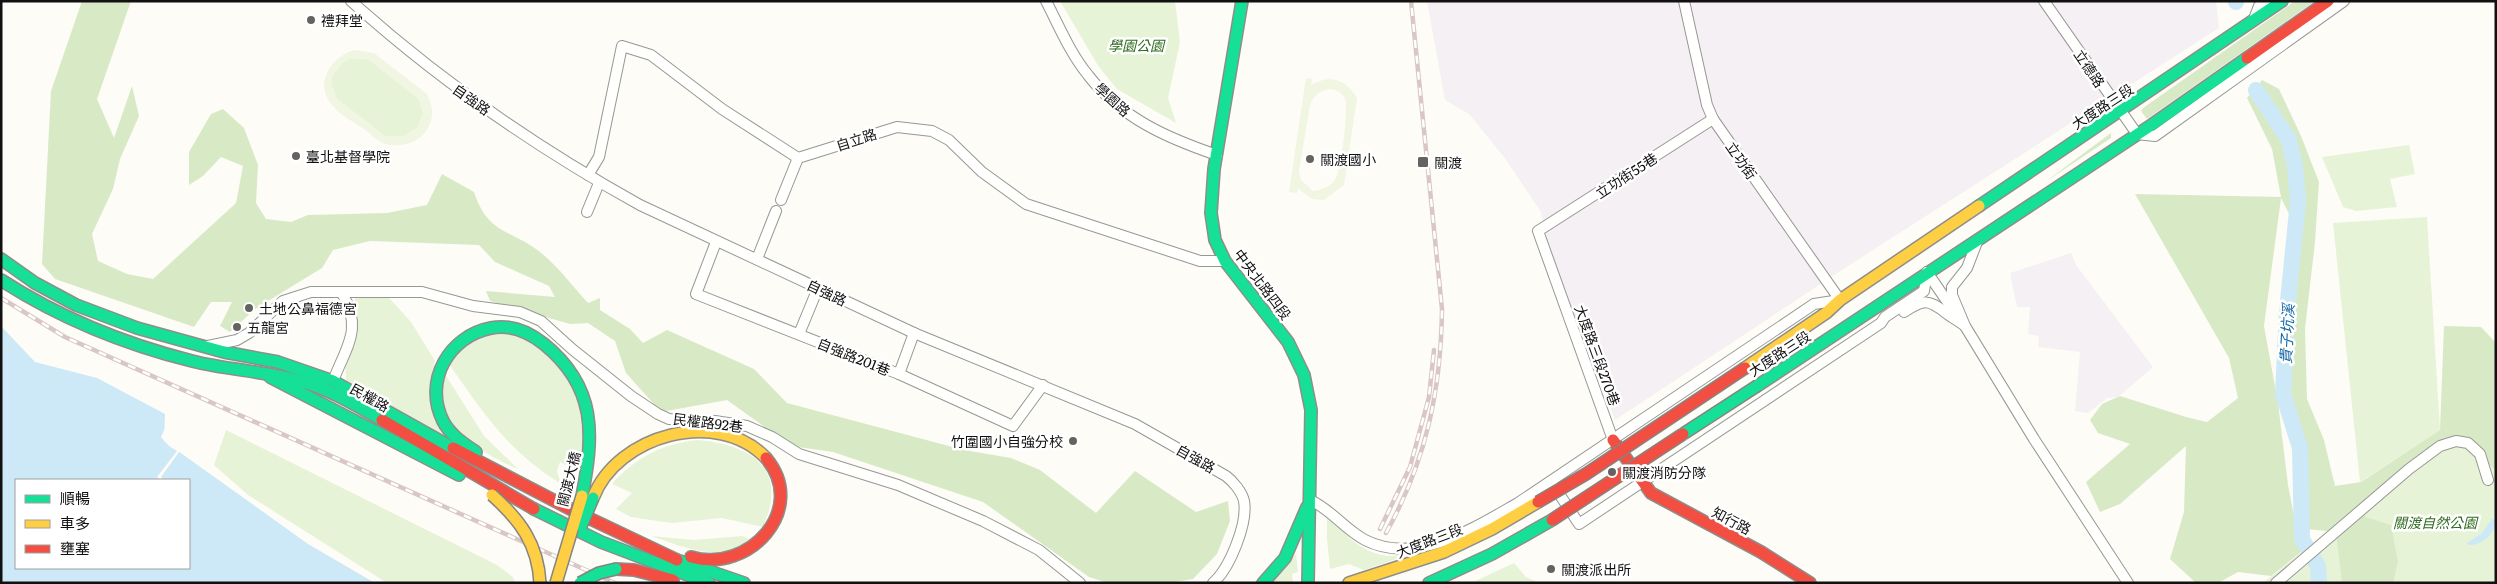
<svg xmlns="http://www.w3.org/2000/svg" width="2497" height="584" font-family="Literata,'Noto Sans TC',serif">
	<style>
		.industrial { fill: #f5f0f3 }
		.green { fill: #e7f3d7 }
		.forest { fill: #d8eac5 }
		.pitch { fill: #f0f6e1; fill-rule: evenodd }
		.water { fill: #cde8f7; fill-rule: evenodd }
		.pier { fill: #fdfcf7 }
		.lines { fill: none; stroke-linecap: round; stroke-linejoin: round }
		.river { stroke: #cde8f7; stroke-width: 16 }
		.street-casing { stroke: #979795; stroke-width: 12 }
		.fast-casing { stroke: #8e8d8b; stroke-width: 14 }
		.slow-casing { stroke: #8e8d8b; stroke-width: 14 }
		.jam-casing { stroke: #8e8d8b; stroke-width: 14 }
		.street { stroke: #fffffe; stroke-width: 10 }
		.fast { stroke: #16e098; stroke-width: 11 }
		.slow { stroke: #ffcf43; stroke-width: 11 }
		.jam { stroke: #f24e42; stroke-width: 11 }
		.rail-casing { stroke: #d9c6c7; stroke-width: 4.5 }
		.rail { stroke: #fff; stroke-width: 2.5; stroke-dasharray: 8; stroke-linecap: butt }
		.fast-bridge-casing { stroke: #858482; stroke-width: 14; stroke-linecap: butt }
		.slow-bridge-casing { stroke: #858482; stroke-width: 14; stroke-linecap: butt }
		.jam-bridge-casing { stroke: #858482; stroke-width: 14; stroke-linecap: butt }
		.fast-bridge { stroke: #16e098; stroke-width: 11 }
		.slow-bridge { stroke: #ffcf43; stroke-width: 11 }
		.jam-bridge { stroke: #f24e42; stroke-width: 11 }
		.poi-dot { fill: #646362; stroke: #fff; stroke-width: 2 }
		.labels { text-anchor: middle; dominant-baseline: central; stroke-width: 5; stroke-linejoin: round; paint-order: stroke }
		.poi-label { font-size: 14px; fill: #111; stroke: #fff; text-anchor: start }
		.park-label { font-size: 14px; font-style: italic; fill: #2f6b1f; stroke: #fff }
		.street-label { font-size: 14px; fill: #111; stroke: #fff }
		.water-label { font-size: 15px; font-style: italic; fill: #1768a6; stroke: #fff }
	</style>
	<rect width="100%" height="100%" fill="#fdfcf7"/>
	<g class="industrial">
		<polygon points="1427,1 2216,1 2219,28 1848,266 1615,420 1546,241 1541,212 1504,157 1469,114 1445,100"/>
		<polygon points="2071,253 2076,265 2153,367 2118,397 2107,398 2088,413 2075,411 2080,352 2038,347 2039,336 2028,334 2030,307 2017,307 2010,273"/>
	</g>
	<g class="green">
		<polygon points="1060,1 1175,1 1180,42 1168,98 1176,123 1117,89 1099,67"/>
		<polygon points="350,58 368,59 419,99 423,114 418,127 404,136 385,136 337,99 331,84 332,76 343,62"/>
		<polygon points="2409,145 2415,174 2390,179 2397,207 2356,211 2343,207 2322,157"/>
		<polygon points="2427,217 2440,430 2360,482 2333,223"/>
		<path d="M355 296H385L390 299 411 322 435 361C424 400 434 409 451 442L346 380 345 363 356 327Z"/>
		<path d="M505 333 520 335 557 360 575 390 579 406 583 439 578 471 560 462 557 471 561 484C508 451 484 414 449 364 467 343 478 336 505 333Z"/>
		<path d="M445 374 484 436 518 469C489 457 448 434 442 401 441 393 444 382 445 374Z"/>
		<polygon points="2496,395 2496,583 2263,583"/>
		<polygon points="226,430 497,565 513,577 515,583 387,583 248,495 214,465"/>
		<path d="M698 440C752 445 789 469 763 527L722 518 672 523 657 521 631 517 616 509 632 493 612 484C636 457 662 444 698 440Z"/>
		<path d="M1327 512C1343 533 1363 556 1392 556 1398 556 1405 552 1411 554L1364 570 1349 564 1330 569 1327 539Z"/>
		<path d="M651 536 694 540 742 536 751 540C718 564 685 547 651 536Z"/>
		<polygon points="1296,554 1298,572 1292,574 1293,583 1271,583"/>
		<polygon points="1514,563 1526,577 1540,583 1471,583"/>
	</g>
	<g class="forest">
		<path d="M82 1H131L97 99 114 138 132 86 139 116 120 159 113 189 92 234 98 261 127 274 153 279 236 203 243 166 221 157 203 176 189 185V152L211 114 223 109 244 128 258 165 256 203 266 219 291 222 308 215 387 213 427 205 442 174 474 192C488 235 511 229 540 252 558 266 573 287 588 303L600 298V310L630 329 643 343 667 330 754 369 787 403 964 450 1011 458 1040 470 1096 513 1135 471 1196 512 1228 501 1230 521 1217 554 1193 579 1168 583H1108L1089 577 983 502 833 452 791 446 727 400 661 412 626 373 615 341 588 323 570 324 490 301 486 291 555 297 549 286 495 262 479 245 370 241 333 250 322 268 255 309 230 332 220 326 232 302H211L194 327 55 279 42 264 51 91Z"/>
		<polygon points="2295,1 2315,1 2147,119 2141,111 2143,108"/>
		<polygon points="2262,80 2279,89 2301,136 2319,182 2315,242 2305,329 2307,399 2324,440 2335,486 2361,482 2440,430 2444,326 2481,327 2496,343 2496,471 2467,440 2456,435 2360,509 2366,517 2391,525 2398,562 2393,583 2342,583 2336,532 2306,529 2302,440 2290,389 2290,309 2301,237 2281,198 2264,326 2278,403 2288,485 2301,552 2271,576 2238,572 2218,583 2196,583 2170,559 2184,512 2186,446 2120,504 2100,512 2086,482 2130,444 2098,433 2090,420 2102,404 2120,396 2186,417 2207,422 2238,398 2229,358 2135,194 2281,197 2272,149 2247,98"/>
		<polygon points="2111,133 2111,138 2045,182"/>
	</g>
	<g class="pitch">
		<path d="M354 50 374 53 427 94C433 107 435 118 426 131 418 143 400 148 386 144 378 142 370 133 364 129 354 122 340 115 333 106 313 84 331 57 354 50ZM350 58 368 59 419 99 423 114 418 127 404 136H385L337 99 331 84 332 76 343 62Z"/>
		<path d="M1306 78 1312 79 1311 85C1330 74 1346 79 1357 98L1344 185 1324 200 1312 199 1298 188 1297 193 1289 192ZM1330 89C1337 90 1342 92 1345 99 1349 107 1341 170 1336 178 1331 187 1322 190 1313 191L1301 180 1299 171 1310 105C1314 95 1319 91 1330 89Z"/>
	</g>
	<g class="water">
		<path d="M1 326 35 362 97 378 165 414 164 441 308 544 375 583H1ZM16 480H189V568H16Z"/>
		<path d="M2492 519 2496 520C2496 534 2481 546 2468 545L2467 543 2481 534Z"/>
	</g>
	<polygon class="pier" points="167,424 166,440 184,453 179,452 161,477 165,480 161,480 157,477 177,451 169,446 161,437"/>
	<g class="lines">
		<g class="river">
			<polyline points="2236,2 2236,1"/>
			<polyline points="2256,90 2289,140 2295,166 2298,201 2287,311 2283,394 2300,448 2302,539 2318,566 2319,583"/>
		</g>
		<defs>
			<g id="street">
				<path d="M351 1C439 80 537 148 640 205L914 333 1135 424 1226 476C1233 481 1242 492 1244 501 1248 523 1230 568 1213 583"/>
				<path d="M1046 1C1059 26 1070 53 1088 75 1121 118 1167 138 1217 155"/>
				<polyline points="2044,1 2137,134 2155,136 2344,1"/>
				<polyline points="2254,19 2259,6 2266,1"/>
				<polyline points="588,175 599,157 622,46 651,55 722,109 798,158 897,127 932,131 949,140 982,172 1026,204 1200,261 1225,261"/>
				<polyline points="781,200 798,158"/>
				<polyline points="587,212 599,183"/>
				<polyline points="716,242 696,294 899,374 1013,426 1043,385"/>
				<polyline points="1977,242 1967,268 1952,287 1952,295 1965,326 2034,439 2128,583"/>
				<polyline points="757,259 776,211"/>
				<polyline points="1927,272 1953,310 1954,316"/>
				<path d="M1904 312C1924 299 1928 299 1946 313 1952 318 1959 321 1965 326"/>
				<polyline points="799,334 818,288"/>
				<polyline points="208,346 237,340 249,333 283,301 311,292 422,292 473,306 520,312 541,321 572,349 631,396 658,414 669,419 715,421 747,426 772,437 799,454 898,485 983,521 1039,550 1080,583"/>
				<polyline points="899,374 914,333"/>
				<path d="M333 381C347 345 363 329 342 293"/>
				<polyline points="1613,440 1538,231 1713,119"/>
				<polyline points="1554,486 1579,524 1881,323 1885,317 1924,291 1927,272"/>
				<path d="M1310 500C1331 509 1344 529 1365 540 1416 566 1474 528 1518 503L1814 304 1840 300 1713 119 1707 105 1684 1"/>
				<polyline points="2276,583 2409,469 2440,446 2456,441 2468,443 2480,454 2488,480"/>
			</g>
			<g id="fast">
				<polyline points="1242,1 1214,169 1211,213 1215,240 1225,261 1288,342 1304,375 1311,410 1308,583"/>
				<polyline points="1979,206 2282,1"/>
				<polyline points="1,259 35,283 76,305 137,328 224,352 278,362 333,381 453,448"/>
				<path d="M1 280C60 318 124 344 192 361 227 370 265 371 300 381 329 389 356 405 382 420"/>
				<polyline points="270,377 459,475"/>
				<polyline points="1757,386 2153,124 2247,58"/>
				<path d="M476 452C464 444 450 435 443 421 423 381 449 336 491 328 511 324 529 332 544 344 597 387 594 435 582 496"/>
				<polyline points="534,509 601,542 709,583"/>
				<polyline points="677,560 744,583"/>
				<polyline points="1263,583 1285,558 1307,507"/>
				<polyline points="1429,583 1492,554 1552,520"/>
			</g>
			<g id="slow">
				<polyline points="1745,368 1826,313 1840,300 1979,206"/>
				<path d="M593 498C617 435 717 407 766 458"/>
				<polyline points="1349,583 1444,552 1492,529 1538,502"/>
			</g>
			<g id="jam">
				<polyline points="2247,58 2328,1"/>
				<polyline points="382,420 534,509"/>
				<polyline points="1613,440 1651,493 1761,552 1810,583"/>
				<polyline points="453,448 578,513 677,560"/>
				<path d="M691 557C749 574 809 509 766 458"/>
				<polyline points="616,569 634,570 673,580"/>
			</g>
		</defs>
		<use href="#street" class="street-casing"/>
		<use href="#fast" class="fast-casing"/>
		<use href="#slow" class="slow-casing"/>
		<use href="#jam" class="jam-casing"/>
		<use href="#street" class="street"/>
		<use href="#fast" class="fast"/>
		<use href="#slow" class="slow"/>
		<use href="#jam" class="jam"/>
		<defs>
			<g id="rail">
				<polyline points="1,298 65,337 615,583"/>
				<polyline points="1380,529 1410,467 1429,397 1434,350"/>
				<path d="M1386 533C1426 461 1441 391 1442 309L1411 1"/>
			</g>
		</defs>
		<use href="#rail" class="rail-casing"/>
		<use href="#rail" class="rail"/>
		<defs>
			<g id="fast-bridge">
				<polyline points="1683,434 1757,386"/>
				<polyline points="581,526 593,498"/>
				<polyline points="580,583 599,573 616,569"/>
			</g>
			<g id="slow-bridge">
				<path d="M492 495C520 520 538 544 540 583"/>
				<polyline points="556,583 582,496"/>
			</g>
			<g id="jam-bridge">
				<polyline points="1538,502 1586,474 1745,368"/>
				<polyline points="1552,520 1683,434"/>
			</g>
		</defs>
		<use href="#fast-bridge" class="fast-bridge-casing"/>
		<use href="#slow-bridge" class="slow-bridge-casing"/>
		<use href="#jam-bridge" class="jam-bridge-casing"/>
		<use href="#fast-bridge" class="fast-bridge"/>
		<use href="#slow-bridge" class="slow-bridge"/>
		<use href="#jam-bridge" class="jam-bridge"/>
	</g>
	<g class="poi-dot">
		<circle cx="311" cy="20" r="5"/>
		<circle cx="296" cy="156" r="5"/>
		<circle cx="1310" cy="159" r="5"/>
		<rect x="1417" y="156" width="12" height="12" rx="2.5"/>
		<circle cx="249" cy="308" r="5"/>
		<circle cx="237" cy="327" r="5"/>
		<circle cx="1073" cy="441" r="5"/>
		<circle cx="1612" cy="472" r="5"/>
		<circle cx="1551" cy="569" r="5"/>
	</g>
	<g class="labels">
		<g class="poi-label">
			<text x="321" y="20">禮拜堂</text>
			<text x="306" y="156">臺北基督學院</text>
			<text x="1320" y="159">關渡國小</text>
			<text x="1434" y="162">關渡</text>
			<text x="259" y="308">土地公鼻福德宮</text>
			<text x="247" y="327">五龍宮</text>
			<text x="1063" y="441" text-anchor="end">竹圍國小自強分校</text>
			<text x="1622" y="472">關渡消防分隊</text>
			<text x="1561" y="569">關渡派出所</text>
		</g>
		<g class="park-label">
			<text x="1136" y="45">學園公園</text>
			<text x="2435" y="522">關渡自然公園</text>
		</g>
		<g class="street-label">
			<text transform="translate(2090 68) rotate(56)">立德路</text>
			<text transform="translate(472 99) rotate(35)">自強路</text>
			<text transform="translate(1113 99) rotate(42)">學園路</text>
			<text transform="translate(2102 106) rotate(-33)">大度路三段</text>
			<text transform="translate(856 139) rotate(-18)">自立路</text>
			<text transform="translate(1742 160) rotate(55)">立功街</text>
			<text transform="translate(1626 175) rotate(-33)">立功街55巷</text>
			<text transform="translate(1263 284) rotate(53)">中央北路四段</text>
			<text transform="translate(827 292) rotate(25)">自強路</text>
			<text transform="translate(1779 353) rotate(-33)">大度路三段</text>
			<text transform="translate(1598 355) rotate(70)">大度路三段270巷</text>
			<text transform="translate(854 356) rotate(22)">自強路201巷</text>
			<text transform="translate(370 397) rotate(29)">民權路</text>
			<text transform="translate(708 422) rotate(7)">民權路92巷</text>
			<text transform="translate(1196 458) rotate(29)">自強路</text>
			<text transform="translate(568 479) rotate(-76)">關渡大橋</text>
			<text transform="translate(1732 520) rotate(28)">知行路</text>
			<text transform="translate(1429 540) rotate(-21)">大度路三段</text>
		</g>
		<g class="water-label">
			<text transform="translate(2286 334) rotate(-87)">貴子坑溪</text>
		</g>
	</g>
	<rect width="2497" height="584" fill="none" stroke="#111111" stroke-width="5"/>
	<rect x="15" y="479" width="175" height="90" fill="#ffffff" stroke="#a0a0a0"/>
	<rect x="25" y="495" width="25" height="8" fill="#16e098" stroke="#a0a0a0"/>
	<text x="60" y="504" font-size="15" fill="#111111">順暢</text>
	<rect x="25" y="520" width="25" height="8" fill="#ffcf43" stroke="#a0a0a0"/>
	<text x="60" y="529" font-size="15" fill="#111111">車多</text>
	<rect x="25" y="545" width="25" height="8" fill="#f24e42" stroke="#a0a0a0"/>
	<text x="60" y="554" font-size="15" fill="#111111">壅塞</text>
</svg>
